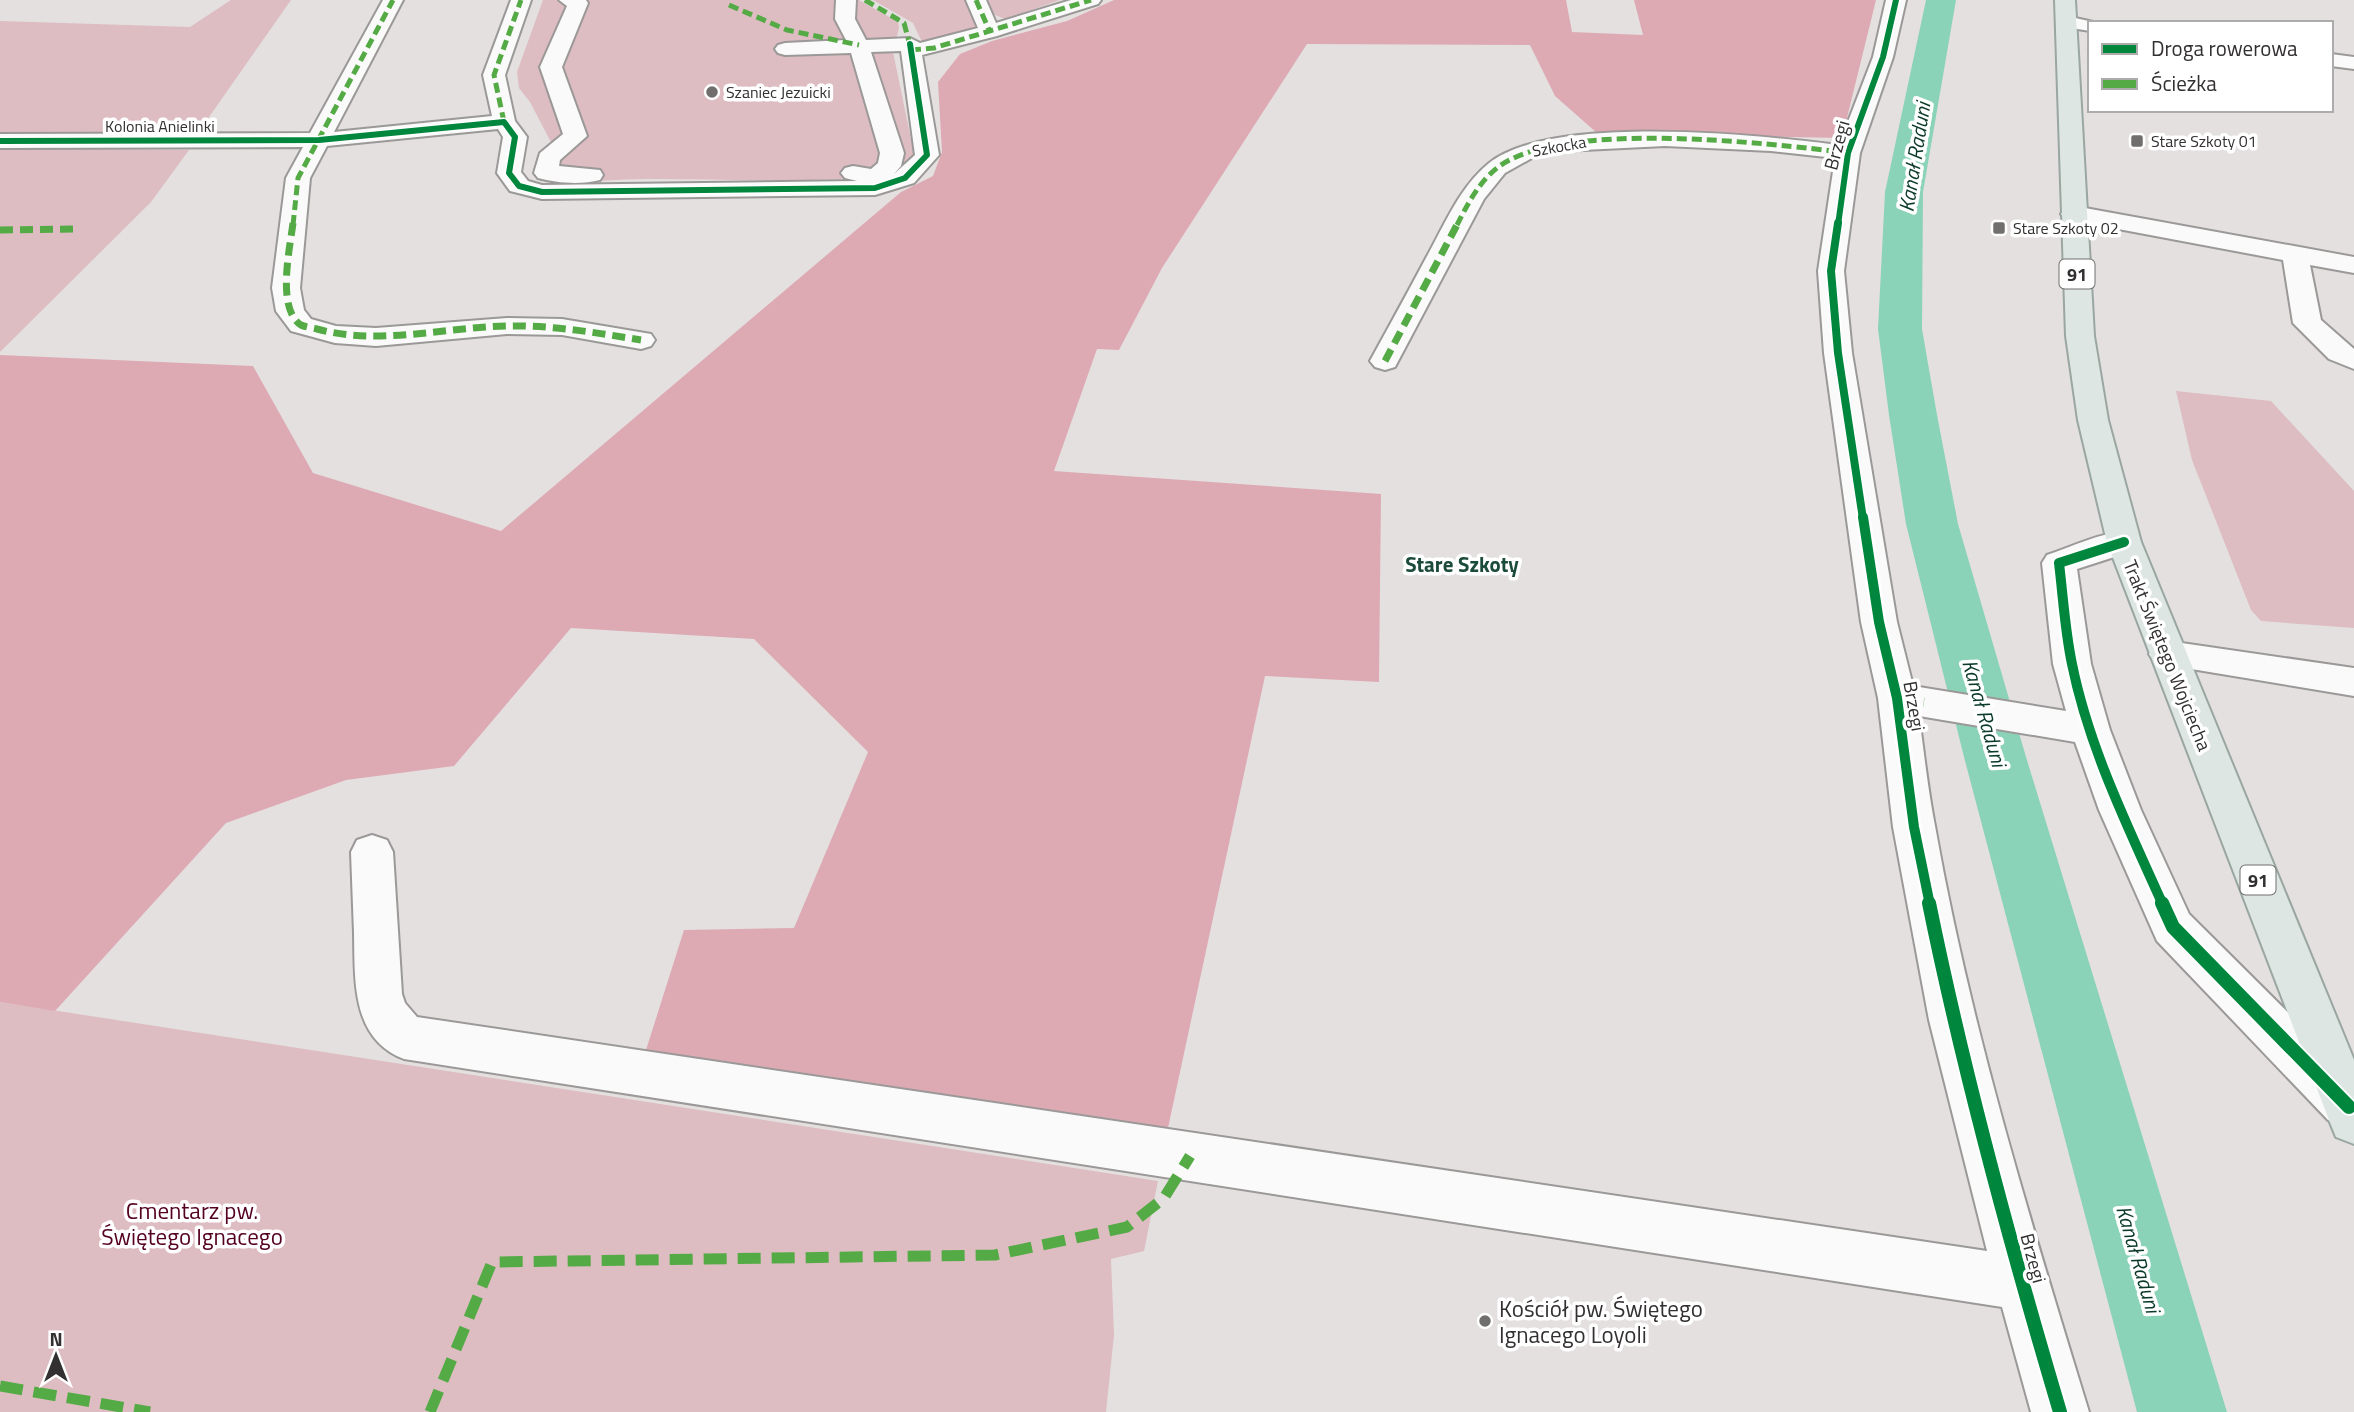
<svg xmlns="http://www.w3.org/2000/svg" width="2354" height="1412" font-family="'Titillium Web',sans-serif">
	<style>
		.green { fill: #ddbcc2 }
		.forest { fill: #ddaab4 }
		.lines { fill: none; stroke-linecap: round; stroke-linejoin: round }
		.canal { fill: #8bd3b8; fill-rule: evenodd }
		.minor-casing { stroke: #9b9898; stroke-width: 4 }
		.major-casing { stroke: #99a6a1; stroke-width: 4 }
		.minor { fill: #fbfafa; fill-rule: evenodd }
		.major { fill: #dee6e3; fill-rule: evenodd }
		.quiet-far3 { stroke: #54ab45; stroke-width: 5; stroke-dasharray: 10 5; stroke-linecap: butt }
		.quiet-far2 { stroke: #54ab45; stroke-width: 7; stroke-dasharray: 13 7; stroke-linecap: butt }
		.quiet-far1 { stroke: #54ab45; stroke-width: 9; stroke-dasharray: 18 9; stroke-linecap: butt }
		.quiet { stroke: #54ab45; stroke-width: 11; stroke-dasharray: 23 11; stroke-linecap: butt }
		.cycleway-far3-casing { stroke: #fff; stroke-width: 9 }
		.cycleway-far2-casing { stroke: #fff; stroke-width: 11 }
		.cycleway-far1-casing { stroke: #fff; stroke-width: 15 }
		.cycleway-casing { stroke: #fff; stroke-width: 18 }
		.cycleway-far3 { stroke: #00873e; stroke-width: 6 }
		.cycleway-far2 { stroke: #00873e; stroke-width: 8 }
		.cycleway-far1 { stroke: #00873e; stroke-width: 10 }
		.cycleway { stroke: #00873e; stroke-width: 14 }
		.poi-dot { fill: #716e6e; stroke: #fff; stroke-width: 2.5 }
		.labels { text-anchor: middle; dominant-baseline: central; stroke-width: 7; stroke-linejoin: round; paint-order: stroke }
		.far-poi-label { font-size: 16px; fill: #333031; stroke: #fff; text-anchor: start }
		.far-street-label { font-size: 16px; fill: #333031; stroke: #fff }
		.shield { fill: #fff; stroke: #706e6f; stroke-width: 2 }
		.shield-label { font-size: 18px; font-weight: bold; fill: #333031 }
		.street-label { font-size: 19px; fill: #333031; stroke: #fff }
		.water-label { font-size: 21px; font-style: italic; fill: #0b3a2b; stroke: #fff }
		.neighbourhood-label { font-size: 21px; font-weight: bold; fill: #1b4b3a; stroke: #fff }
		.near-park-label { font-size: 23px; fill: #540020; stroke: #fff }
		.near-poi-label { font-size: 23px; fill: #333031; stroke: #fff; text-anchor: start }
	</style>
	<rect width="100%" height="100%" fill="#e4e0e0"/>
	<g class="green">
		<polygon points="231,0 291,0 195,137 0,135 0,21 190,27"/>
		<path d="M543 0H859L898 22 899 28 893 52 914 154 900 174C819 184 735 179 653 179 617 178 582 184 546 181L535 170 553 146 530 102 519 88 517 72Z"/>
		<polygon points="873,0 967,0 979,29 923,44 913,23"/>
		<polygon points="986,0 1060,0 1005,19 993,14"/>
		<polygon points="0,148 189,150 151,202 0,352"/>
		<polygon points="2176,391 2271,401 2354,491 2354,628 2261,621 2251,610 2192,460"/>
		<polygon points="0,1002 1158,1181 1144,1251 1111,1259 1114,1335 1106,1412 0,1412"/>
	</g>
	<polygon class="forest" points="1114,0 1566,0 1572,32 1643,35 1634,0 1876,0 1842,138 1597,133 1555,96 1530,45 1307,44 1162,268 1119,350 1097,349 1054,471 1381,494 1379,682 1265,676 1168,1128 646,1050 684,930 794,928 868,752 754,639 571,628 454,766 346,780 226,823 55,1011 0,1002 0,355 253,366 313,473 501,531 901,192 933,176 942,152 938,82 960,54 992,41 1067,21"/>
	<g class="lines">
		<polygon class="canal" points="1926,0 1956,0 1923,192 1922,329 1937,415 1958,524 2026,757 2227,1412 2137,1412 1964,757 1906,524 1889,415 1878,329 1885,192"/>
		<defs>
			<g id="minor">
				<path d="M383 0H403L334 132 492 116 483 75 511 0H531L505 75 515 121 527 137 521 172 528 181 542 185 857 181 845 178 841 173 845 168 853 166 871 169 878 163 880 153 851 53 785 55 778 53 775 49 778 45 785 43 846 40 835 19 836 0H856L855 19 866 40 910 38 920 43 978 28 966 0H986L996 23 1071 0H1101L1098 4 997 36 922 55 939 155 914 183 875 195 542 199 510 191 497 173 503 137 498 129 327 146 310 178 300 288 304 310 311 319 336 326 376 328 507 318 562 319 651 334 655 340 651 346 641 349 562 335 507 334 376 346 335 343 291 331 276 311 272 288 286 178 303 147 0 148V134L310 133ZM901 51 915 155 894 174 901 166 904 153 871 52Z"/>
				<path d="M559 0H586L588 3 562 67 587 136 560 160 559 166 600 170 603 175 600 180C581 185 556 183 538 178L534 173 540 153 563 134 540 67 567 6Z"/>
				<path d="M1886 0H1906L1893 57 1860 153 1844 271 1852 353 1897 622 1913 686 2066 711 2053 664 2042 563 2047 555C2073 547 2109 527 2136 534L2141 542 2136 550 2077 569 2091 664 2110 730 2141 810 2189 914 2354 1078V1123L2345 1126 2328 1120 2157 941 2099 810 2075 742 1919 716C1924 753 1928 790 1935 826 1970 1025 2030 1220 2089 1412H2031L2002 1307 404 1059C351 1039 355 980 354 933 353 906 352 879 351 852L357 840 372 835 387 840 393 852 402 994 405 1003 417 1017 1987 1251 1929 1020 1893 827 1878 698 1861 622 1824 353 1818 271 1835 158 1771 151 1665 146 1563 151 1532 158 1505 173 1484 199 1395 367 1385 370 1375 367 1370 361C1389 326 1408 292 1426 258 1444 226 1459 188 1488 164 1549 113 1760 135 1839 145L1873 57Z"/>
				<polygon points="2066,16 2098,23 2090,23 2090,31 2059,26 2056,22 2059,18"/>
				<polygon points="2331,54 2354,57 2354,69 2331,66"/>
				<polygon points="2074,206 2354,257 2354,273 2310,265 2321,320 2354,349 2354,369 2329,359 2293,323 2283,260 2065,219 2061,214 2065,209"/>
				<polygon points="2168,641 2354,668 2354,696 2155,663 2149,654 2155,645"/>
			</g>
			<polygon id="major" points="2055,0 2075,0 2094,336 2108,420 2141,542 2354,1060 2354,1144 2336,1137 2329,1120 2107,542 2078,420 2066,336"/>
		</defs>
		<use href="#minor" class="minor-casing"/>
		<use href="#major" class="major-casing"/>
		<use href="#minor" class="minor"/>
		<use href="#major" class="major"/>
		<g class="quiet-far3">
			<polyline points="865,0 904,23 911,49"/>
			<polyline points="976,0 990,32"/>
			<polyline points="729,5 787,30 859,45"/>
			<polyline points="911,50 934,48 1091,0"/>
			<polyline points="504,122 494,75 521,0"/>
			<polyline points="293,225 298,178 393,0"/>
			<path d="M1457 225C1467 205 1479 182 1497 168 1559 119 1769 143 1848 153"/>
		</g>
		<g class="quiet-far2">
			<path d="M293 223C290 248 276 309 301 325 305 327 313 328 317 329 380 346 444 327 508 326 553 325 597 333 641 340"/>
			<polyline points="0,230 77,229"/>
			<polyline points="1385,361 1458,223"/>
		</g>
		<polyline class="quiet-far1" points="1897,698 1924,702"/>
		<g class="quiet">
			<polyline points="0,1386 150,1412"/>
			<polyline points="430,1412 492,1262 995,1255 1127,1227 1164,1198 1190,1156"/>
		</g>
		<defs>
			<g id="cycleway-far3">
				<polyline points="0,141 319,140 504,122 515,137 509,173 519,186 542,192 875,188 905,178 927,155 910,44"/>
				<polyline points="1838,225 1848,153 1883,57 1896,0"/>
			</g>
			<polyline id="cycleway-far2" points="1838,223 1831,271 1838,353 1863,519"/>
			<g id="cycleway-far1">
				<polyline points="1863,517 1879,622 1897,698 1914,827 1930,905"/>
				<path d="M2124 542 2059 563C2063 596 2065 631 2072 664 2089 748 2128 827 2163 905"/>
			</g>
			<g id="cycleway">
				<path d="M1929 903C1964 1075 2010 1244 2060 1412"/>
				<polyline points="2162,903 2173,927 2349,1107"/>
			</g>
		</defs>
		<use href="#cycleway-far3" class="cycleway-far3-casing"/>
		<use href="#cycleway-far2" class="cycleway-far2-casing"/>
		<use href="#cycleway-far1" class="cycleway-far1-casing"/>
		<use href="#cycleway" class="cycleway-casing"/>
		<use href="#cycleway-far3" class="cycleway-far3"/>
		<use href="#cycleway-far2" class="cycleway-far2"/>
		<use href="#cycleway-far1" class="cycleway-far1"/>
		<use href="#cycleway" class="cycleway"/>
	</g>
	<g class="poi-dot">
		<circle cx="712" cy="92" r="7"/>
		<rect x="2130" y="134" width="14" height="14" rx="3.5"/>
		<rect x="1992" y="221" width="14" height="14" rx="3.5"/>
		<circle cx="1485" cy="1321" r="7"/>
	</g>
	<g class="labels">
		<g class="far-poi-label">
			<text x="726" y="92">Szaniec Jezuicki</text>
			<text x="2151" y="141">Stare Szkoty 01</text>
			<text x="2013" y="228">Stare Szkoty 02</text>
		</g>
		<g class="far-street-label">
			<text x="160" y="126">Kolonia Anielinki</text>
			<text transform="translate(1559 146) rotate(-10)">Szkocka</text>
		</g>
		<g class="shield">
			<rect x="2059.5" y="259.5" width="35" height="29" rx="5"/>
			<rect x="2240.5" y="865.5" width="35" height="29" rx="5"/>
		</g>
		<g class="shield-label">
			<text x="2077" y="274">91</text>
			<text x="2258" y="880">91</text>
		</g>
		<g class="street-label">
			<text transform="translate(1836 145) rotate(-75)">Brzegi</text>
			<text transform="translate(2168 655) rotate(68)">Trakt Świętego Wojciecha</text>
			<text transform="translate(1915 706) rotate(80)">Brzegi</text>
			<text transform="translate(2034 1258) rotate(75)">Brzegi</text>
		</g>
		<g class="water-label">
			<text transform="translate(1914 157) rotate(-81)">Kanał Raduni</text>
			<text transform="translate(1985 713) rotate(74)">Kanał Raduni</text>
			<text transform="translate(2139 1259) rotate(74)">Kanał Raduni</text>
		</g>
		<g class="neighbourhood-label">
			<text x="1462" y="564">Stare Szkoty</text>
		</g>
		<g class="near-park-label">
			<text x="192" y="1210">Cmentarz pw.<tspan x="192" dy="26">Świętego Ignacego</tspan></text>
		</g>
		<g class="near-poi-label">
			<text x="1499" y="1308">Kościół pw. Świętego<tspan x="1499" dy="26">Ignacego Loyoli</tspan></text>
		</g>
	</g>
	<rect x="2088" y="21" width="245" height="91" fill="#ffffff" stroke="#adacad" stroke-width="2"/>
	<rect x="2102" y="44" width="35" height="10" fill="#00873e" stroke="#adacad" stroke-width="2"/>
	<text x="2151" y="56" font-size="21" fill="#333031">Droga rowerowa</text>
	<rect x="2102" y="79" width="35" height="10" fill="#54ab45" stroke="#adacad" stroke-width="2"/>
	<text x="2151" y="91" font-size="21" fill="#333031">Ścieżka</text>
	<g transform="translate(56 1356)" stroke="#ffffff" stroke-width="5" paint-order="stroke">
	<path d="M0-5L12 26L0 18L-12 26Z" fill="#333031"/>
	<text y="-10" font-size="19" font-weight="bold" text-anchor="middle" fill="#333031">N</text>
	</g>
</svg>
